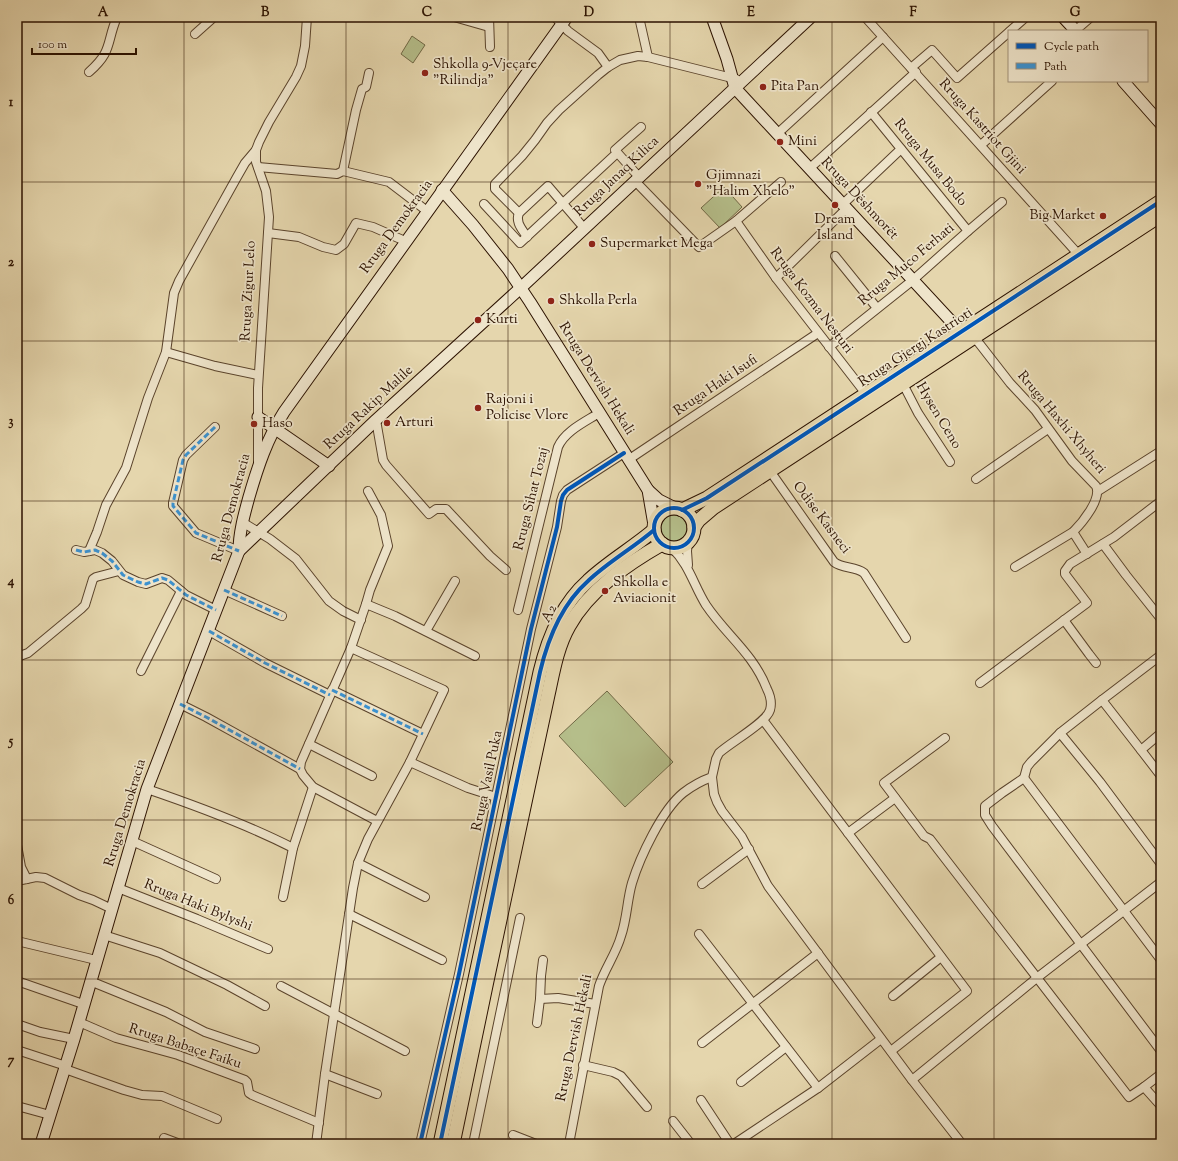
<svg xmlns="http://www.w3.org/2000/svg" width="1178" height="1161" font-family="'Sorts Mill Goudy',serif">
	<style>
		.green { fill: #b5be8a; stroke: #706845 }
		.lines { fill: none; stroke-linecap: round; stroke-linejoin: round }
		.street-casing { stroke: #5a432b; stroke-width: 10 }
		.secondary-casing { stroke: #2c1200; stroke-width: 13 }
		.primary-casing { stroke: #2c1200; stroke-width: 15 }
		.street { stroke: #eee4ca; stroke-width: 8 }
		.secondary { stroke: #eee4ca; stroke-width: 11 }
		.primary { stroke: #e5d6ad; stroke-width: 13 }
		.quiet { stroke: #3c92d0; stroke-width: 3; stroke-dasharray: 6 3; stroke-linecap: butt }
		.cycleway-casing { stroke: #eee4ca; stroke-width: 6 }
		.cycleway { stroke: #0057b8; stroke-width: 4 }
		.grid { fill: none; stroke: #2c1200; stroke-width: 1; stroke-opacity: 0.55 }
		.poi-dot { fill: #8f2418; stroke: #eee4ca; stroke-width: 1.5 }
		.labels { text-anchor: middle; dominant-baseline: central; stroke-width: 3.5; stroke-linejoin: round; paint-order: stroke }
		.poi-label { font-size: 14px; fill: #2c1200; stroke: #eee4ca; text-anchor: start }
		.street-label { font-size: 14px; fill: #2c1200; stroke: #eee4ca }
		.neatline { fill: none; stroke: #2c1200; stroke-width: 1.5 }
		.grid-label { font-size: 13px; text-anchor: middle; font-weight: bold; fill: #2c1200 }
	</style>
	<rect width="100%" height="100%" fill="#e5d6ad"/>
	<filter id="stains"><feTurbulence type="fractalNoise" baseFrequency=".005" numOctaves="4"/><feColorMatrix values="0 0 0 0 .2 0 0 0 0 .09 0 0 0 0 .02 0 0 0 .5 -.17"/></filter>
	<radialGradient id="worn" r=".72"><stop offset=".6" stop-color="#630" stop-opacity="0"/><stop offset="1" stop-color="#630" stop-opacity=".3"/></radialGradient>
	<g class="green">
		<polygon points="412,36 425,45 413,63 401,54"/>
		<polygon points="724,187 742,207 720,228 701,208"/>
		<circle cx="674" cy="528" r="13"/>
		<polygon points="607,691 673,762 625,807 559,736"/>
	</g>
	<g class="lines">
		<defs>
			<g id="street">
				<polyline points="454,17 489,27"/>
				<polyline points="489,17 490,47"/>
				<polyline points="555,17 568,31 598,53 608,67"/>
				<polyline points="639,17 648,57"/>
				<polyline points="865,17 1079,255"/>
				<polyline points="1076,30 1091,17"/>
				<polyline points="1010,31 1026,17"/>
				<polyline points="195,34 214,17"/>
				<polyline points="911,68 932,50 957,78 1009,32"/>
				<path d="M89 72C113 51 106 43 117 17"/>
				<polyline points="871,112 968,231"/>
				<polyline points="777,134 883,37"/>
				<polyline points="981,145 1052,81"/>
				<polyline points="256,150 256,162 266,191 269,217 258,388 258,463"/>
				<polyline points="258,167 337,174 343,171 389,182 427,211"/>
				<polyline points="810,168 916,72"/>
				<polyline points="343,171 356,110 362,89 366,87 369,73"/>
				<polyline points="639,177 615,150 641,127"/>
				<polyline points="635,181 699,247 736,221 781,182"/>
				<polyline points="484,204 520,243 617,153"/>
				<polyline points="843,204 901,149"/>
				<polyline points="519,213 495,189 495,184 522,156 535,140 547,123 559,110 598,75 608,67 620,60 638,56 648,57 736,79"/>
				<polyline points="736,221 776,278 866,394"/>
				<polyline points="268,233 299,237 323,247 336,250 344,244 356,223 373,227 405,241"/>
				<path d="M527 237C522 229 515 222 519 213L548 186 584 228"/>
				<polyline points="835,256 877,308"/>
				<polyline points="776,278 847,208"/>
				<path d="M975 338 1010 383 1035 410 1072 461 1096 486C1102 499 1082 523 1073 532L1015 567"/>
				<polyline points="829,347 913,280 968,231 1002,202"/>
				<polyline points="166,352 215,366 258,375"/>
				<polyline points="903,384 918,413 950,462"/>
				<polyline points="376,420 383,460 386,465 429,514 436,509 446,509 490,556 506,570"/>
				<polyline points="215,427 186,455 183,460 173,503 173,506 196,533 239,551"/>
				<polyline points="628,460 818,333"/>
				<path d="M770 471 834 562C843 569 855 566 864 573L906 638"/>
				<polyline points="976,479 1048,429"/>
				<polyline points="1098,491 1161,451"/>
				<polyline points="242,522 270,539 296,559 329,601 343,611 361,620"/>
				<polyline points="1073,532 1087,554"/>
				<polyline points="1103,544 1126,575 1161,619"/>
				<polyline points="76,550 84,552 95,550 102,553 112,561 123,575 138,582 146,584 162,578 168,580 186,595 216,610"/>
				<polyline points="89,551 97,532 106,505 126,468 148,398 166,352 174,293 179,281 237,177 245,163 256,150 259,142 269,122 296,77 301,66 305,46 307,17"/>
				<polyline points="688,565 687,551 688,542"/>
				<polyline points="224,590 282,616"/>
				<polyline points="366,604 370,590 388,546 381,515 368,491"/>
				<path d="M518 610 558 447C565 431 585 422 599 413"/>
				<polyline points="1064,620 1089,654 1096,663"/>
				<polyline points="209,631 265,663 330,695"/>
				<polyline points="426,631 455,581"/>
				<polyline points="17,657 28,653 81,609 85,605 93,579 96,577 119,571"/>
				<polyline points="141,671 181,591"/>
				<polyline points="980,683 1087,603 1065,574 1065,571 1070,564 1114,537 1161,501"/>
				<polyline points="332,690 423,734"/>
				<polyline points="1102,700 1161,655"/>
				<polyline points="180,704 206,717 300,769"/>
				<polyline points="763,720 967,991 891,1051"/>
				<polyline points="1161,733 1141,750 1161,776"/>
				<polyline points="945,738 884,783 924,836 930,839 1129,1097 1144,1087 1161,1106"/>
				<polyline points="309,744 372,776"/>
				<polyline points="1141,750 1102,700 1060,733 1100,782 1161,864"/>
				<polyline points="410,762 468,788 496,797"/>
				<polyline points="712,777 714,794 717,802 722,811 742,837 768,886 912,1080 962,1144"/>
				<polyline points="1024,778 1027,767 1031,762 1060,733"/>
				<path d="M147 789C197 806 246 824 293 848"/>
				<polyline points="377,821 313,787 303,775 300,769 301,762 351,648 366,604 395,616 475,656"/>
				<polyline points="848,833 895,798"/>
				<polyline points="132,841 216,879"/>
				<polyline points="17,845 21,867 27,879"/>
				<polyline points="358,863 425,897"/>
				<polyline points="17,881 36,877 45,878 79,895 93,900 112,909"/>
				<polyline points="702,884 749,849"/>
				<polyline points="118,888 197,919 268,949"/>
				<polyline points="283,897 293,848 313,787"/>
				<polyline points="349,914 442,960"/>
				<polyline points="699,934 818,1088"/>
				<polyline points="104,935 160,953 227,985 265,1006"/>
				<polyline points="17,941 96,960"/>
				<polyline points="1161,960 1024,778 1002,793 985,806 985,815 992,826 1161,1051"/>
				<polyline points="17,981 83,1004"/>
				<polyline points="90,981 166,1012 205,1032 255,1049"/>
				<polyline points="281,986 405,1051"/>
				<polyline points="893,996 941,957"/>
				<polyline points="540,999 558,998 595,1004"/>
				<polyline points="79,1022 116,1038 178,1055 245,1080 247,1082 249,1093 252,1095 319,1123"/>
				<polyline points="537,1023 540,999 541,976 543,960"/>
				<polyline points="17,1024 40,1032 74,1039"/>
				<polyline points="702,1043 818,953"/>
				<polyline points="17,1050 66,1066"/>
				<polyline points="583,1065 613,1072 621,1076 647,1107"/>
				<polyline points="65,1069 124,1090 142,1095 162,1096 217,1119"/>
				<polyline points="325,1074 377,1094"/>
				<polyline points="912,1080 1038,977 1161,882"/>
				<polyline points="741,1082 786,1047"/>
				<polyline points="1144,1087 1161,1074"/>
				<polyline points="701,1100 730,1144"/>
				<polyline points="17,1106 50,1115"/>
				<polyline points="673,1121 691,1144"/>
				<polyline points="513,1135 536,1144"/>
				<polyline points="164,1138 180,1144"/>
				<polyline points="316,1144 325,1074 353,888 358,863 368,839 410,762 444,690 351,648"/>
				<polyline points="420,1144 459,974 531,629 557,527 561,501 563,495 567,490 624,453"/>
				<polyline points="473,1144 520,918"/>
				<path d="M569 1144 599 986C605 968 616 954 621 936 627 919 627 900 632 883 640 857 662 810 683 793 692 786 701 781 712 777L716 759 719 753C731 742 766 723 770 710 772 703 770 695 767 689 753 653 726 635 706 605 694 586 689 564 672 548"/>
				<polyline points="734,1144 818,1088 881,1039"/>
			</g>
			<g id="secondary">
				<polyline points="712,17 727,59 735,88 961,332"/>
				<polyline points="1063,17 1076,31"/>
				<polyline points="1123,81 1161,124"/>
				<polyline points="442,190 473,225 508,269 530,302 648,490 654,525"/>
				<polyline points="258,417 329,466"/>
				<polyline points="648,490 659,500 675,508"/>
				<polyline points="239,551 376,420 526,283 811,17"/>
				<path d="M41 1144 74 1039 147 789 239 551C239 533 244 515 249 497 258 466 267 439 284 412L567 17"/>
			</g>
			<g id="primary">
				<circle cx="674" cy="528" r="20"/>
				<polyline points="682,510 707,498 1161,201"/>
				<polyline points="694,527 699,520 713,508 1161,215"/>
				<path d="M440 1144 540 672C548 638 561 605 588 581 608 562 633 548 654 530"/>
				<path d="M453 1144C478 1022 504 901 530 779 536 751 542 723 548 695 553 672 557 647 569 626 589 590 627 564 662 544"/>
			</g>
		</defs>
		<use href="#street" class="street-casing"/>
		<use href="#secondary" class="secondary-casing"/>
		<use href="#primary" class="primary-casing"/>
		<use href="#street" class="street"/>
		<use href="#secondary" class="secondary"/>
		<use href="#primary" class="primary"/>
		<g class="quiet">
			<polyline points="215,427 186,455 183,460 173,503 173,506 196,533 239,551"/>
			<polyline points="76,550 84,552 95,550 102,553 112,561 123,575 138,582 146,584 162,578 168,580 186,595 216,610"/>
			<polyline points="224,590 282,616"/>
			<polyline points="209,631 265,663 330,695"/>
			<polyline points="332,690 423,734"/>
			<polyline points="180,704 206,717 300,769"/>
		</g>
		<defs>
			<g id="cycleway">
				<circle cx="674" cy="528" r="20"/>
				<polyline points="682,510 707,498 1161,201"/>
				<polyline points="420,1144 459,974 531,629 557,527 561,501 563,495 567,490 624,453"/>
				<path d="M440 1144 540 672C548 638 561 605 588 581 608 562 633 548 654 530"/>
			</g>
		</defs>
		<use href="#cycleway" class="cycleway-casing"/>
		<use href="#cycleway" class="cycleway"/>
	</g>
	<path class="grid" d="M184 17V1144M346 17V1144M508 17V1144M670 17V1144M832 17V1144M994 17V1144M17 182H1161M17 341H1161M17 501H1161M17 660H1161M17 820H1161M17 979H1161"/>
	<g class="poi-dot">
		<circle cx="425" cy="73" r="4"/>
		<circle cx="763" cy="87" r="4"/>
		<circle cx="780" cy="142" r="4"/>
		<circle cx="698" cy="184" r="4"/>
		<circle cx="835" cy="205" r="4"/>
		<circle cx="1103" cy="216" r="4"/>
		<circle cx="592" cy="244" r="4"/>
		<circle cx="551" cy="301" r="4"/>
		<circle cx="478" cy="320" r="4"/>
		<circle cx="478" cy="408" r="4"/>
		<circle cx="387" cy="423" r="4"/>
		<circle cx="254" cy="424" r="4"/>
		<circle cx="605" cy="591" r="4"/>
	</g>
	<g class="labels">
		<g class="poi-label">
			<text x="433" y="65">Shkolla 9-Vjeçare<tspan x="433" dy="16">"Rilindja"</tspan></text>
			<text x="771" y="87">Pita Pan</text>
			<text x="788" y="142">Mini</text>
			<text x="706" y="176">Gjimnazi<tspan x="706" dy="16">"Halim Xhelo"</tspan></text>
			<text x="1095" y="216" text-anchor="end">Big Market</text>
			<text x="835" y="220" text-anchor="middle">Dream<tspan x="835" dy="16">Island</tspan></text>
			<text x="600" y="244">Supermarket Mega</text>
			<text x="559" y="301">Shkolla Perla</text>
			<text x="486" y="320">Kurti</text>
			<text x="486" y="400">Rajoni i<tspan x="486" dy="16">Policise Vlore</tspan></text>
			<text x="395" y="423">Arturi</text>
			<text x="262" y="424">Haso</text>
			<text x="613" y="583">Shkolla e<tspan x="613" dy="16">Aviacionit</tspan></text>
		</g>
		<g class="street-label">
			<text transform="translate(982 127) rotate(48)">Rruga Kastriot Gjini</text>
			<text transform="translate(930 163) rotate(51)">Rruga Musa Bodo</text>
			<text transform="translate(617 177) rotate(-43)">Rruga Janaq Kilica</text>
			<text transform="translate(859 199) rotate(47)">Rruga Dëshmorët</text>
			<text transform="translate(397 227) rotate(-54)">Rruga Demokracia</text>
			<text transform="translate(907 265) rotate(-40)">Rruga Muco Ferhati</text>
			<text transform="translate(249 291) rotate(-87)">Rruga Zigur Lelo</text>
			<text transform="translate(811 301) rotate(53)">Rruga Kozma Nesturi</text>
			<text transform="translate(916 348) rotate(-33)">Rruga Gjergj Kastrioti</text>
			<text transform="translate(596 379) rotate(58)">Rruga Dervish Hekali</text>
			<text transform="translate(716 386) rotate(-34)">Rruga Haki Isufi</text>
			<text transform="translate(369 408) rotate(-43)">Rruga Rakip Malile</text>
			<text transform="translate(938 416) rotate(59)">Hysen Ceno</text>
			<text transform="translate(1061 423) rotate(50)">Rruga Haxhi Xhyheri</text>
			<text transform="translate(532 499) rotate(-76)">Rruga Sihat Tozaj</text>
			<text transform="translate(232 508) rotate(-75)">Rruga Demokracia</text>
			<text transform="translate(821 518) rotate(53)">Odise Kasneci</text>
			<text transform="translate(550 614) rotate(-62)">A2</text>
			<text transform="translate(488 781) rotate(-78)">Rruga Vasil Puka</text>
			<text transform="translate(126 813) rotate(-73)">Rruga Demokracia</text>
			<text transform="translate(198 906) rotate(22)">Rruga Haki Bylyshi</text>
			<text transform="translate(575 1038) rotate(-78)">Rruga Dervish Hekali</text>
			<text transform="translate(185 1047) rotate(18)">Rruga Babaçe Faiku</text>
		</g>
	</g>
	<rect width="1178" height="1161" fill="none" stroke="#e5d6ad" stroke-width="44"/>
	<rect x="1008" y="30" width="140" height="52" fill="#eee4ca" stroke="#a09079"/>
	<rect x="1016" y="43" width="20" height="6" fill="#0057b8" stroke="#a09079"/>
	<text x="1044" y="50" font-size="12" fill="#2c1200">Cycle path</text>
	<rect x="1016" y="63" width="20" height="6" fill="#3c92d0" stroke="#a09079"/>
	<text x="1044" y="70" font-size="12" fill="#2c1200">Path</text>
	<path d="M32 48v6h104v-6" fill="none" stroke="#2c1200" stroke-width="2"/>
	<text x="38" y="48" font-size="12" fill="#2c1200" stroke="#eee4ca" stroke-width="3" paint-order="stroke">100 m</text>
	<rect x="22" y="22" width="1134" height="1117" class="neatline"/>
	<g class="grid-label">
		<text x="103" y="16">A</text>
		<text x="265" y="16">B</text>
		<text x="427" y="16">C</text>
		<text x="589" y="16">D</text>
		<text x="751" y="16">E</text>
		<text x="913" y="16">F</text>
		<text x="1075" y="16">G</text>
		<text x="11" y="106">1</text>
		<text x="11" y="266">2</text>
		<text x="11" y="425">3</text>
		<text x="11" y="585">4</text>
		<text x="11" y="745">5</text>
		<text x="11" y="904">6</text>
		<text x="11" y="1064">7</text>
	</g>
	<rect width="100%" height="100%" filter="url(#stains)"/>
	<rect width="100%" height="100%" fill="url(#worn)"/>
</svg>
